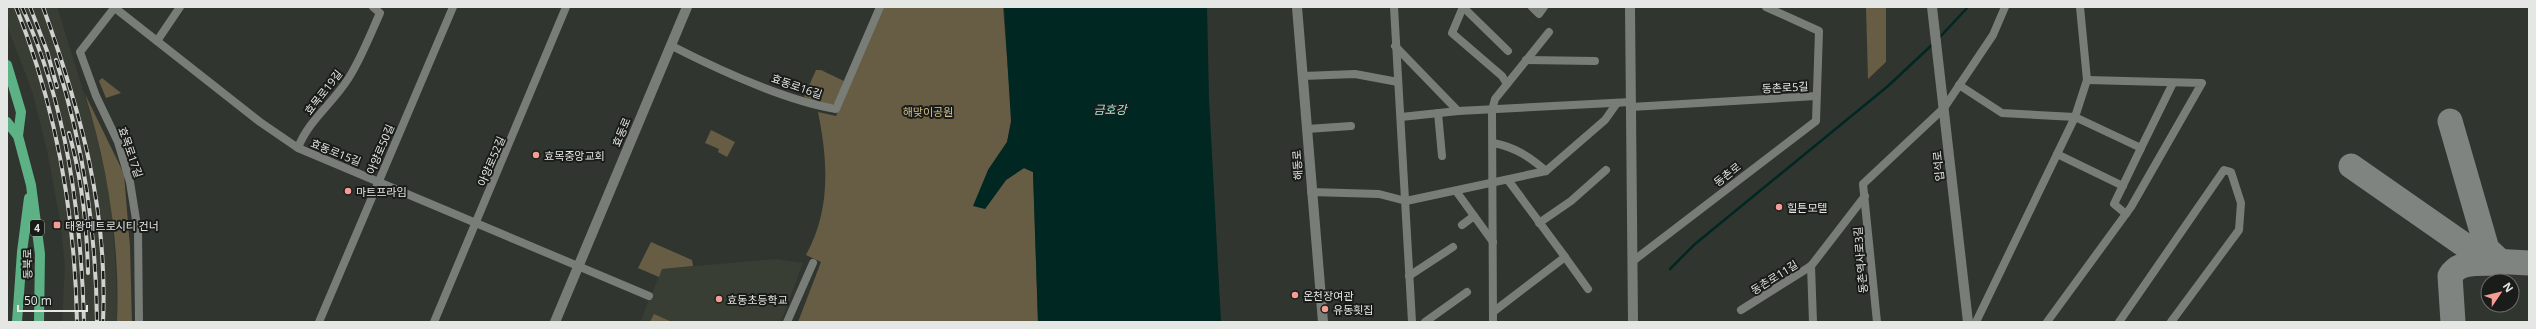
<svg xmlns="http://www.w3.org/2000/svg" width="2536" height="329" font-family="'Open Sans','Noto Sans KR',sans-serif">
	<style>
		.built { fill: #383e34 }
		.green { fill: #665d44 }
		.water { fill: #002721 }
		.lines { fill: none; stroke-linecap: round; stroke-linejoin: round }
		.stream { stroke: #002721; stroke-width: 2.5 }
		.taxiway { stroke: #808480; stroke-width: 25 }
		.street { stroke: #797d77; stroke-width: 8 }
		.secondary { stroke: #797d77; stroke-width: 10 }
		.primary { stroke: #5cb284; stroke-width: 10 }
		.rail-casing { stroke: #d0d2cf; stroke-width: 4 }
		.rail { stroke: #1a1c19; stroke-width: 2.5; stroke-dasharray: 8; stroke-linecap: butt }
		.poi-dot { fill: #f59c95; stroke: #1a1c19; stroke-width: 1.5 }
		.labels { text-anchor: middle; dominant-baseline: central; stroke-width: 4; stroke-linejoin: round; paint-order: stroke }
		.shield { fill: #1a1c19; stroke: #a8aaa7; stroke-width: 1 }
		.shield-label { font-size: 10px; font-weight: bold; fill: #e5e7e4 }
		.street-label { font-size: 11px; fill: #e5e7e4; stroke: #1a1c19 }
		.park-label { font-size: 11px; fill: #d5c189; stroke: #1a1c19 }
		.poi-label { font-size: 11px; fill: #e5e7e4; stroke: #1a1c19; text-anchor: start }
		.water-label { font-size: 12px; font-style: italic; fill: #9fe8d8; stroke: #1a1c19 }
	</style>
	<rect width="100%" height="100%" fill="#313530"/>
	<g class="built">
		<polygon points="7,7 57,7 95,128 111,201 116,273 117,322 62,322 65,266 60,220 47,150 32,91 7,25"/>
		<polygon points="776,259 803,263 781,322 640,322 662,269"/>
	</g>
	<g class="green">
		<path d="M883 7H1003L1012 121 1007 142 988 170 985 209 1006 180 1024 168 1033 172 1038 322H798L821 262 806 255C831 210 828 161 818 112L836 116Z"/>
		<polygon points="1866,7 1886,7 1886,62 1868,79"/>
		<polygon points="816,70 821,70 844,81 835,103 829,106 804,97"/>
		<polygon points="102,78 121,93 106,98 99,81"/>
		<path d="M85 94 124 174 130 247 132 322H117C120 245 108 167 85 94Z"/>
		<polygon points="711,130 735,142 727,157 718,152 719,149 705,143"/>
		<polygon points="651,242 692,260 693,266 662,269 659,277 638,268"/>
		<polygon points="654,314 672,322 650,322"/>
	</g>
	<polygon class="water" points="1004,7 1207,7 1209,98 1221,322 1038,322 1033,172 1024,168 1006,180 985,209 973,206 988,170 1007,142 1011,121"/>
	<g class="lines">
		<g class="stream">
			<polyline points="1939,38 1968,7"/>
			<polyline points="1670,269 1695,244 1888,86 1934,43"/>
		</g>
		<g class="taxiway">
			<polyline points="2450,121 2487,249 2501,262"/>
			<polyline points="2351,166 2483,258 2492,261 2529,263"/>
			<path d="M2453 322 2450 276C2459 260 2480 264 2496 263"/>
		</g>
		<g class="street">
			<polyline points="115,7 80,52 96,96 118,142 130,182 138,232 139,322"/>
			<polyline points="1394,7 1412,322"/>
			<polyline points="1463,7 1452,33 1502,76 1507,84"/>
			<polyline points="1463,7 1508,51"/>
			<polyline points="1532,7 1539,14 1544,7"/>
			<polyline points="115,8 260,122 298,148 649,296"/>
			<polyline points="157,41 180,7"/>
			<path d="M672 46C719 70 783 100 836 109L880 7"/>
			<polyline points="1395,46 1458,111"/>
			<polyline points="1526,60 1595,61"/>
			<polyline points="1303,76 1355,74 1398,82"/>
			<polyline points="1959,85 2002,113 2075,117 2141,148 2114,204 2126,214"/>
			<polyline points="1631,107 1816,96"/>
			<polyline points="1438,113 1442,156"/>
			<polyline points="1401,117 1458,111 1631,102"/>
			<polyline points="1307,129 1351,126"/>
			<path d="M1493 143C1515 147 1530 157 1546 171"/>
			<path d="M298 148C308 121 333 103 348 79 361 59 370 35 380 13L373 7"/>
			<polyline points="2140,150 2173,83"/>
			<polyline points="2057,154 2123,186"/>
			<polyline points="1456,191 1493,242"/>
			<polyline points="1311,192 1379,194 1406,201 1546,171 1605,120 1617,103"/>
			<polyline points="1539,223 1571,201 1606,170"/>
			<polyline points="1462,225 1474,216"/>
			<polyline points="1565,257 1588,289"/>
			<polyline points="1633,261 1816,121 1819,31 1766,7"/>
			<polyline points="1811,266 1813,322"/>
			<polyline points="1409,276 1453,247"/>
			<polyline points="1741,310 1811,266 1865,196"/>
			<polyline points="1493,312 1565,257 1508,180"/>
			<polyline points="319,322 453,7"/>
			<polyline points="434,322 566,7"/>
			<polyline points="787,322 813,263"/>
			<polyline points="1425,322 1467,292"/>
			<polyline points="1493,322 1492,110 1495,99 1549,32"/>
			<polyline points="1877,322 1863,184 1944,108 1993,35 2005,7"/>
			<polyline points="1976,322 2075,117 2087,80 2080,7"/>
			<polyline points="2047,322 2131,207 2202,83 2087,80"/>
			<polyline points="2119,322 2224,170 2231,172 2241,203 2239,230 2171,322"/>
		</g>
		<g class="secondary">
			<polyline points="1297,7 1323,322"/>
			<polyline points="1630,7 1633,322"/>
			<polyline points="1932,7 1968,322"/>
			<polyline points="555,322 687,7"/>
		</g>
		<g class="primary">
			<polyline points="7,65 21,112 18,136"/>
			<polyline points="7,122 18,136 31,185 40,254 39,322"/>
			<polyline points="17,322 22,252 29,198"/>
		</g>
		<defs>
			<g id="rail">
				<path d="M16 7C56 107 75 214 77 322"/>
				<path d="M22 7C67 106 81 214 84 322"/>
				<polyline points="30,7 47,51 57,87"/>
				<path d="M43 7C81 112 108 209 103 322"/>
				<path d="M56 60C84 148 96 230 97 322"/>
				<path d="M69 133C82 179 87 226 88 273"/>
			</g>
		</defs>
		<use href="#rail" class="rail-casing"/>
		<use href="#rail" class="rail"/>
	</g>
	<g class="poi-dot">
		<circle cx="536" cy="155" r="4"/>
		<circle cx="348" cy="191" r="4"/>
		<circle cx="1779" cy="207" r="4"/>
		<rect x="53" y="221" width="8" height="8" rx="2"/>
		<circle cx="1295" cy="295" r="4"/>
		<circle cx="719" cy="299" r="4"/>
		<circle cx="1325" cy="309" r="4"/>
	</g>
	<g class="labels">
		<rect class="shield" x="30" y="220" width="14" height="16" rx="3"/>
		<g class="shield-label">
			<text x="37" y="228">4</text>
		</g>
		<g class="street-label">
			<text transform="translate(797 86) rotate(19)">효동로16길</text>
			<text transform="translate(1785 87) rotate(-3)">동촌로5길</text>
			<text transform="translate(323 92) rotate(-52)">효목로19길</text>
			<text transform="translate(621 132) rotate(-67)">효동로</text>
			<text transform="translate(380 149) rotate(-67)">아양로50길</text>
			<text transform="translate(131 152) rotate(71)">효목로17길</text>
			<text transform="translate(336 152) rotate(22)">효동로15길</text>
			<text transform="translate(491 161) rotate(-67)">아양로52길</text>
			<text transform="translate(1297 165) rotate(-94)">해동로</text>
			<text transform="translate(1938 166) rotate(-96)">입석로</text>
			<text transform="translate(1727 174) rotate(-38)">동촌로</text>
			<text transform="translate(1860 260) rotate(-95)">동촌역사로3길</text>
			<text transform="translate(27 264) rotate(-91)">동북로</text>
			<text transform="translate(1774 277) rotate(-32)">동촌로11길</text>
		</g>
		<g class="park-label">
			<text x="928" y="111">해맞이공원</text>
		</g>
		<g class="poi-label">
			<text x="544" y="155">효목중앙교회</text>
			<text x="356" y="191">마트프라임</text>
			<text x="1787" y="207">힐튼모텔</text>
			<text x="65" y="225">태왕메트로시티 건너</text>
			<text x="1303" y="295">온천장여관</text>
			<text x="727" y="299">효동초등학교</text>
			<text x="1333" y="309">유동횟집</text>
		</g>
		<g class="water-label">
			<text x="1110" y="109">금호강</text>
		</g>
	</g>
	<rect width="2536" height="329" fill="none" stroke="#e5e7e4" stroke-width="16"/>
	<g transform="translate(2500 293) rotate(55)"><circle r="19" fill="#1a1c19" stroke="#6b6d6a"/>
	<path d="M0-3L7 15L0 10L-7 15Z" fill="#f59c95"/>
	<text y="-6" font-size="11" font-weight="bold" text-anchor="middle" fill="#e5e7e4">N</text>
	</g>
	<path d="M18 305v6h69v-6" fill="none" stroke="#e5e7e4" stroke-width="2"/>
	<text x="24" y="305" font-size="12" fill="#e5e7e4" stroke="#1a1c19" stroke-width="3" paint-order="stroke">50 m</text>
</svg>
